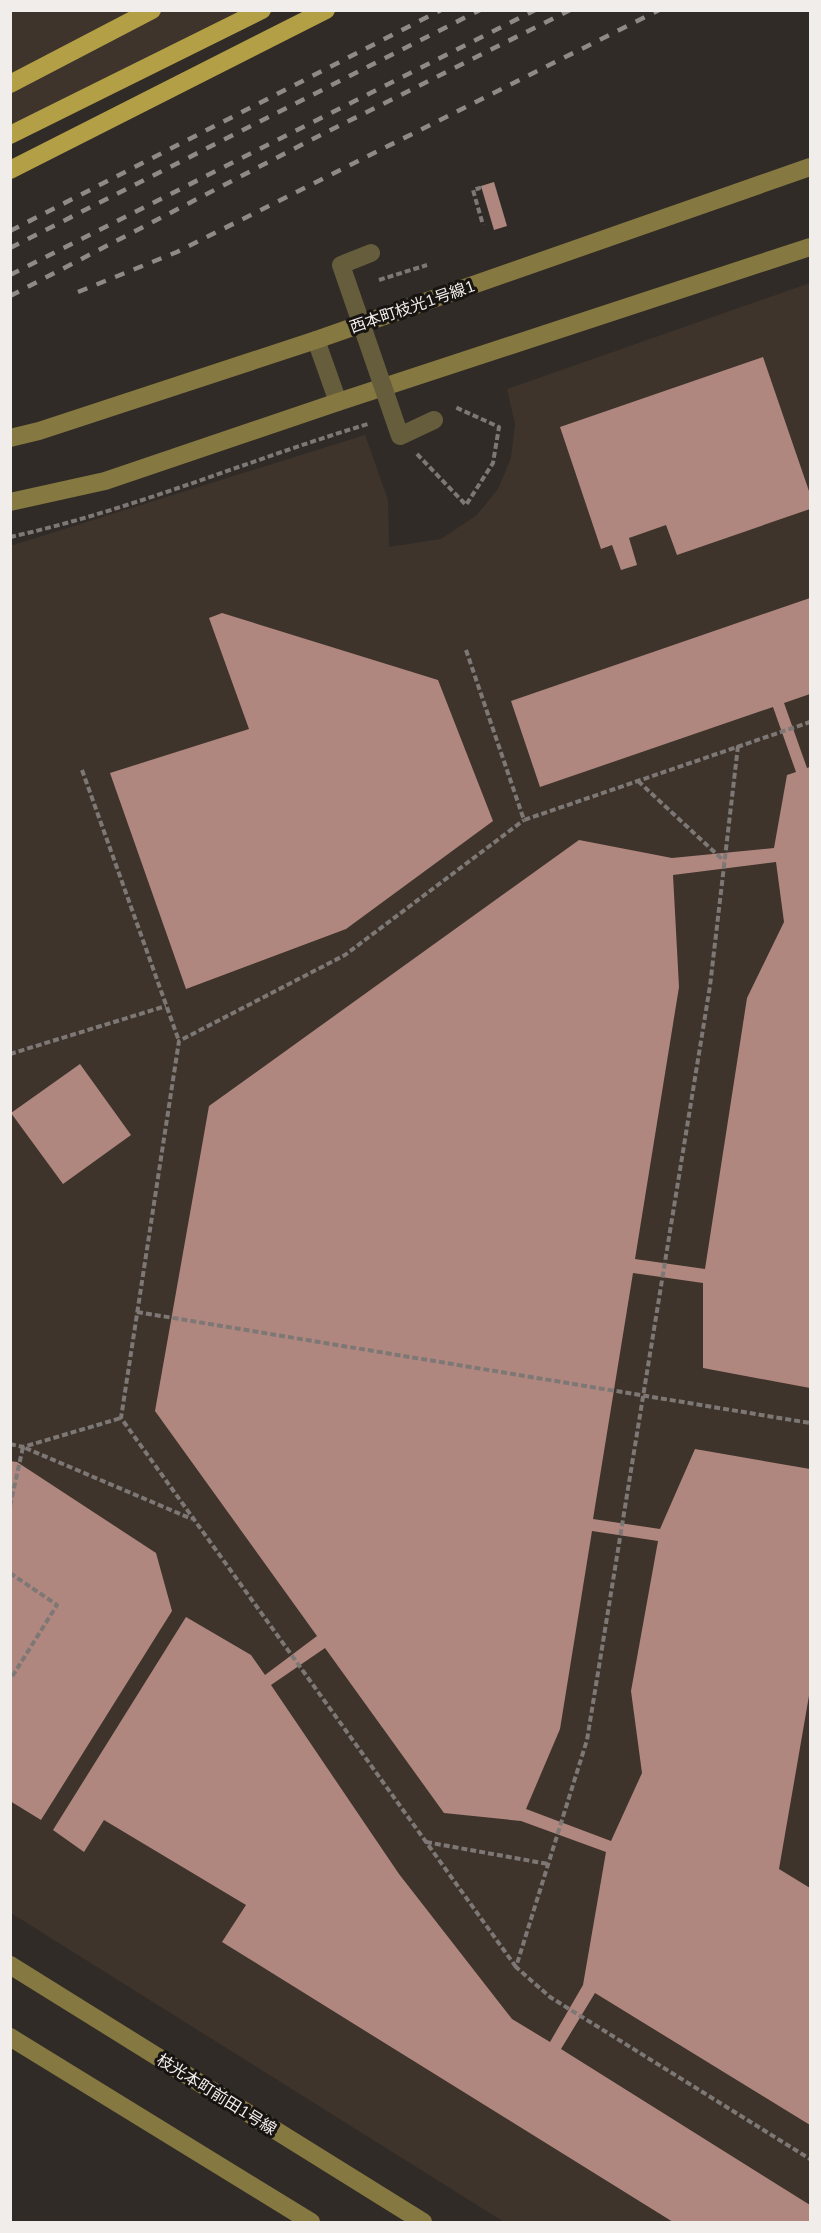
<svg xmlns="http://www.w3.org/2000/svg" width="821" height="2233" font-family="Mulish,'Noto Sans JP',sans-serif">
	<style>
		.built { fill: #3e342b }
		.building { fill: #b0877f; fill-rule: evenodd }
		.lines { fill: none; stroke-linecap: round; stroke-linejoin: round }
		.path { stroke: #7d7875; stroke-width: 4; stroke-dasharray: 6 3; stroke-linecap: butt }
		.street { stroke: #655d3c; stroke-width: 18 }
		.secondary { stroke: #857841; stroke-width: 18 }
		.highway { stroke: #b39f46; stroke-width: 18 }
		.rail { stroke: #8f8a87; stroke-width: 4.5; stroke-dasharray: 10 10; stroke-linecap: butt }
		.street-bridge { stroke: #655d3c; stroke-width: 18 }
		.labels { text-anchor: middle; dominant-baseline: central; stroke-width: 6; stroke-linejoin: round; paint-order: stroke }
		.street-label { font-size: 16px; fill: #f1edea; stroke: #171412 }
	</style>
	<rect width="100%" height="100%" fill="#312b27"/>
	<g class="built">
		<polygon points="11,11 276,11 11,124"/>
		<polygon points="810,283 810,2222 504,2222 11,1913 10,546 365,435 388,500 389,547 441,539 477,515 498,489 511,458 515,424 507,389"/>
	</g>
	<g class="building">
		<polygon points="494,182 507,226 494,230 481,186"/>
		<polygon points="763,357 810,494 810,509 677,555 666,525 629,538 637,565 621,570 612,545 601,549 560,427"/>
		<path d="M810 598V694L784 703 807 768 810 767V1388L703 1368V1283L633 1273 593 1519 660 1529 695 1449 810 1469V1690L779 1869 810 1888V2125L595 1993 561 2049 810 2205V2222H673L222 1942 246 1905 104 1820 84 1852 53 1830 186 1617 251 1655 265 1675 317 1636 155 1411 209 1106 579 840 672 858 774 848 787 775 796 772 773 707 540 787 511 701ZM776 862 784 922 747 998 705 1269 635 1259 679 987 673 875ZM592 1531 658 1541 631 1691 642 1773 611 1841 526 1809 560 1729ZM325 1648 444 1813 521 1821 606 1852 583 1985 550 2042 512 2019 399 1874 271 1685Z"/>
		<polygon points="222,613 438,680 493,821 346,929 186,989 110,773 249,729 209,618"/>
		<polygon points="80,1064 131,1135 63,1184 11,1113"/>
		<polygon points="10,1461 17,1462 156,1553 172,1611 41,1820 10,1801"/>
	</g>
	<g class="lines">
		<g class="path">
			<polyline points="481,189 480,188 473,190 483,225"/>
			<polyline points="379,280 427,265"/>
			<polyline points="417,454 466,505 493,463 499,427 455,407"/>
			<path d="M10 537C133 510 248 460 368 424"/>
			<polyline points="466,650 524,820 810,722"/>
			<polyline points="738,746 710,986 587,1740 516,1967 550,1997 810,2159"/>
			<polyline points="82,770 179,1041"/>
			<polyline points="638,781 724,861"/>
			<polyline points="10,1054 166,1006"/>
			<polyline points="137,1312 810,1423"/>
			<polyline points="10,1444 23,1447 121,1418"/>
			<polyline points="10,1506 23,1447 192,1519"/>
			<polyline points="10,1573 57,1605 10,1680"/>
			<polyline points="426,1842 548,1864"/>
			<polyline points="516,1967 121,1418 179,1041 345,955 524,820"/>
		</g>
		<polyline class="street" points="316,340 338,402"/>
		<g class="secondary">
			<polyline points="10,438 39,431 316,340 810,167"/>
			<polyline points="10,502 105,481 338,402 810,247"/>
			<polyline points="10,1965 423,2222"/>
			<polyline points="10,2037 311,2222"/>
		</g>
		<g class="highway">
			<polyline points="10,84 152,10"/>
			<polyline points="10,135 262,10"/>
			<polyline points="10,170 326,10"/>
		</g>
		<g class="rail">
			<polyline points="10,231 441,10"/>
			<polyline points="10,248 480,10"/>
			<polyline points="10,275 535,10"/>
			<polyline points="78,292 177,252 659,10"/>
			<polyline points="10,296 307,142 570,10"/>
		</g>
		<polyline class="street-bridge" points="371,253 341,265 400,436 434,420"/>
	</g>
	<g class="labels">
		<g class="street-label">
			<text transform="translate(412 306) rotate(-19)">西本町枝光1号線1</text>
			<text transform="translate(217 2094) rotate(32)">枝光本町前田1号線</text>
		</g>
	</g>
	<rect width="821" height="2233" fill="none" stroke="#f1edea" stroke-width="24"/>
</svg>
